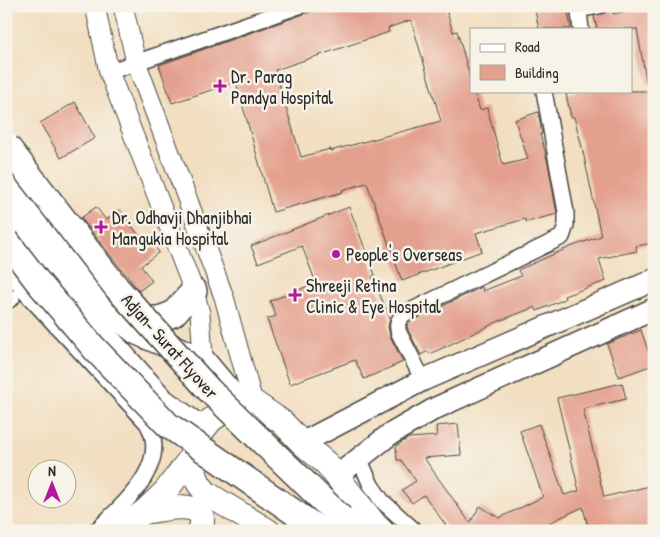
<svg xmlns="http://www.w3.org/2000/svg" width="660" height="537" font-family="'Patrick Hand',sans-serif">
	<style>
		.building { fill: #e4a08e; fill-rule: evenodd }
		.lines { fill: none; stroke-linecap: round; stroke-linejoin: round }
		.minor-casing { stroke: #494641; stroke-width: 18 }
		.tertiary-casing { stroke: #494641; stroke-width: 21 }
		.secondary-casing { stroke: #494641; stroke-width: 24 }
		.primary-casing { stroke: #494641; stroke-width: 26 }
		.trunk-casing { stroke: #494641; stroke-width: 28 }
		.minor { stroke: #fff; stroke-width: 15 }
		.tertiary { stroke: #fff; stroke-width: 19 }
		.secondary { stroke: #fff; stroke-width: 21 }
		.primary { stroke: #fff; stroke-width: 24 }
		.trunk { stroke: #fff; stroke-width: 25 }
		.trunk-bridge-casing { stroke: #494641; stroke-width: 28; stroke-linecap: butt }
		.trunk-bridge { stroke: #fff; stroke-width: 25 }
		.poi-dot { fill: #b5179e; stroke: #f7f3e8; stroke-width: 2 }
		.labels { text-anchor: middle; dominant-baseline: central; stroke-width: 5; stroke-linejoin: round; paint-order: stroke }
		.poi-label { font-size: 18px; fill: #2b2b2b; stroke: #f7f3e8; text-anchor: start }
		.street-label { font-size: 18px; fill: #2b2b2b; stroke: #f7f3e8 }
	</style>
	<rect width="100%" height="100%" fill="#f7f3e8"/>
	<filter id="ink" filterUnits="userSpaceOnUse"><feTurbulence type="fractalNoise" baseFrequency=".02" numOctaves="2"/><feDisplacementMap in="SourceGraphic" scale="10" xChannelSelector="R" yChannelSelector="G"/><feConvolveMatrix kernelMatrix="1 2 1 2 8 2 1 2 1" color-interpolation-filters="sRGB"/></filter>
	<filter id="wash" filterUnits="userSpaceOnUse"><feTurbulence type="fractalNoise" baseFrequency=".0096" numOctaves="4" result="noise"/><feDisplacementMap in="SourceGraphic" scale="20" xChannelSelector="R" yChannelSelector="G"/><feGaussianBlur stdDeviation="1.12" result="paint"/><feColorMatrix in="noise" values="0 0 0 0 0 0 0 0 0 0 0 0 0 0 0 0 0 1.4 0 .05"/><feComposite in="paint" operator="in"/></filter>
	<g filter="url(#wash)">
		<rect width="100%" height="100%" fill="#f2dec0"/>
		<g id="blocks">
			<g class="building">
				<path d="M327 6H445L453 32 457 31 471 80V91H474L480 110 487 108 503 165 528 159 515 120 538 112 542 134H540L548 163 557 214 526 222 525 219 476 233 482 251 402 281 367 183 342 190 343 192 273 212 236 82 172 103 159 65ZM411 20 441 121 330 151V149L301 157 275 70 389 32 388 28Z"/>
				<polygon points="534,6 567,6 571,29 539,29"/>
				<polygon points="652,6 654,14 654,84 647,85 637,29 597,29 594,16 605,13 608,8 612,8 613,14"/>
				<polygon points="579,91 654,91 654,243 636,246 637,251 599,259 606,281 564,296 565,299 537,311 535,307 497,322 430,354 428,351 421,355 408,330 407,325 410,322 482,287 483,291 521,276 518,270 570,247 601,236 582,147 574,117 571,117 566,94"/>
				<polygon points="75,102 95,138 61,158 40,123"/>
				<polygon points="96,207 106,220 119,210 142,239 146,236 159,252 141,266 152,281 139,291 81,218"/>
				<polygon points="349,207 375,275 372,277 390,318 388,327 390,336 403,362 364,379 355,360 290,384 267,319 276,316 270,301 316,283 302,246 258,263 251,246"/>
				<polygon points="641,330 653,365 619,377 607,344"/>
				<polygon points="622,383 626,399 583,409 604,497 654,485 654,531 596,531 595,525 588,527 583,507 532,531 450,531 424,495 412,503 402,490 416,481 401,460 397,460 396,446 409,438 437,436 436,426 458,424 461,455 424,458 470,523 480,506 499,518 543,497 520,431 539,424 564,495 579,491 557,398"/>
			</g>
		</g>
	</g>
	<g filter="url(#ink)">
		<use href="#blocks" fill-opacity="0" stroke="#494641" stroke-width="1"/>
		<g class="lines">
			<defs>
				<g id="minor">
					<polyline points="581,29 579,12 583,9 599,6"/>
					<polyline points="109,72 299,6"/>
					<path d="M6 267 22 289 147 423C172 464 123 504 96 531"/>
					<polyline points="6,302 12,298"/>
					<path d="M423 380 399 333C396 324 398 320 404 314L562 237 566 225V212L544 91"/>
					<polyline points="359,458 371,485 382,501 415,531"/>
				</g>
				<g id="tertiary">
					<polyline points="95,6 109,72 194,291 200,313 204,372"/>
					<polyline points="123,6 136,62 224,297 253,402"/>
				</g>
				<g id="secondary">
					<polyline points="302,443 423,380 654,280"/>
					<polyline points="337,476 389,435 436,408 654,309"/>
				</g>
				<g id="primary">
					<path d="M144 512C162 509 213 496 200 531"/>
					<polyline points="118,531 144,512 165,492 190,459"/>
					<polyline points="268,531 206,493 199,484 194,472 190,459 198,436 211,420 237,402 253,402 282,422 302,443 327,464 380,531"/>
				</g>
				<g id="trunk">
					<polyline points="6,179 88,285 111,311 137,332 202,360 237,402"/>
					<polyline points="6,210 82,311 163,402 202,430"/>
					<polyline points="127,319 159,319 173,314 194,291"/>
					<polyline points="341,518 352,531"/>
					<polyline points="380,530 381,531"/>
				</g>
			</defs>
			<use href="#minor" class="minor-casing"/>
			<use href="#tertiary" class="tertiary-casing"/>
			<use href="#secondary" class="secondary-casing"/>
			<use href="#primary" class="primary-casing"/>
			<use href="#trunk" class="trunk-casing"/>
			<use href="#minor" class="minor"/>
			<use href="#tertiary" class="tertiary"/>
			<use href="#secondary" class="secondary"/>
			<use href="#primary" class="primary"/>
			<use href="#trunk" class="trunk"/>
			<defs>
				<g id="trunk-bridge">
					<polyline points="6,145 117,288 209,390 341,518"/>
					<polyline points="6,240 38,282 94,348 168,425 321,531"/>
				</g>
			</defs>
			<use href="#trunk-bridge" class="trunk-bridge-casing"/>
			<use href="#trunk-bridge" class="trunk-bridge"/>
		</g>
	</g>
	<g class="poi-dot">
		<path d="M217.5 78.5h5v5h5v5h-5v5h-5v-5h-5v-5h5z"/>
		<path d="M98.5 219.5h5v5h5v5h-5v5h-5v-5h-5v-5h5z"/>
		<circle cx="336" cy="254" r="5"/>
		<path d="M292.5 287.5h5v5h5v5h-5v5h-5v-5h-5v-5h5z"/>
	</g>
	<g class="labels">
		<g class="poi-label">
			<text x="231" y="76">Dr. Parag<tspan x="231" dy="21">Pandya Hospital</tspan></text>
			<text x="112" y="217">Dr. Odhavji Dhanjibhai<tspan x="112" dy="21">Mangukia Hospital</tspan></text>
			<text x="346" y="254">People's Overseas</text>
			<text x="306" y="285">Shreeji Retina<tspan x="306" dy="21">Clinic &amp; Eye Hospital</tspan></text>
		</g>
		<g class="street-label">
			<text transform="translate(170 346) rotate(48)">Adjan- Surat Flyover</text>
		</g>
	</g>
	<rect width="660" height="537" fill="none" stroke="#f7f3e8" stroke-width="25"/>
	<rect x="470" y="28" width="162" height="65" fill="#f7f3e8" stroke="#a5a39c"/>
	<rect x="480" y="44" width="25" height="8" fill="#ffffff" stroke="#a5a39c"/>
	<text x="515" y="52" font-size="15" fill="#2b2b2b">Road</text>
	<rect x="480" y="65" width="25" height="15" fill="#e4a08e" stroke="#a5a39c"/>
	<text x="515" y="78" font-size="15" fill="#2b2b2b">Building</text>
	<g transform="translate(52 484)"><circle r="24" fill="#f7f3e8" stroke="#a5a39c"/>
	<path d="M0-4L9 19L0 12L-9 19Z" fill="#b5179e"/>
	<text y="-8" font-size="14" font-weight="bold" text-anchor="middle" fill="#2b2b2b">N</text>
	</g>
</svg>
